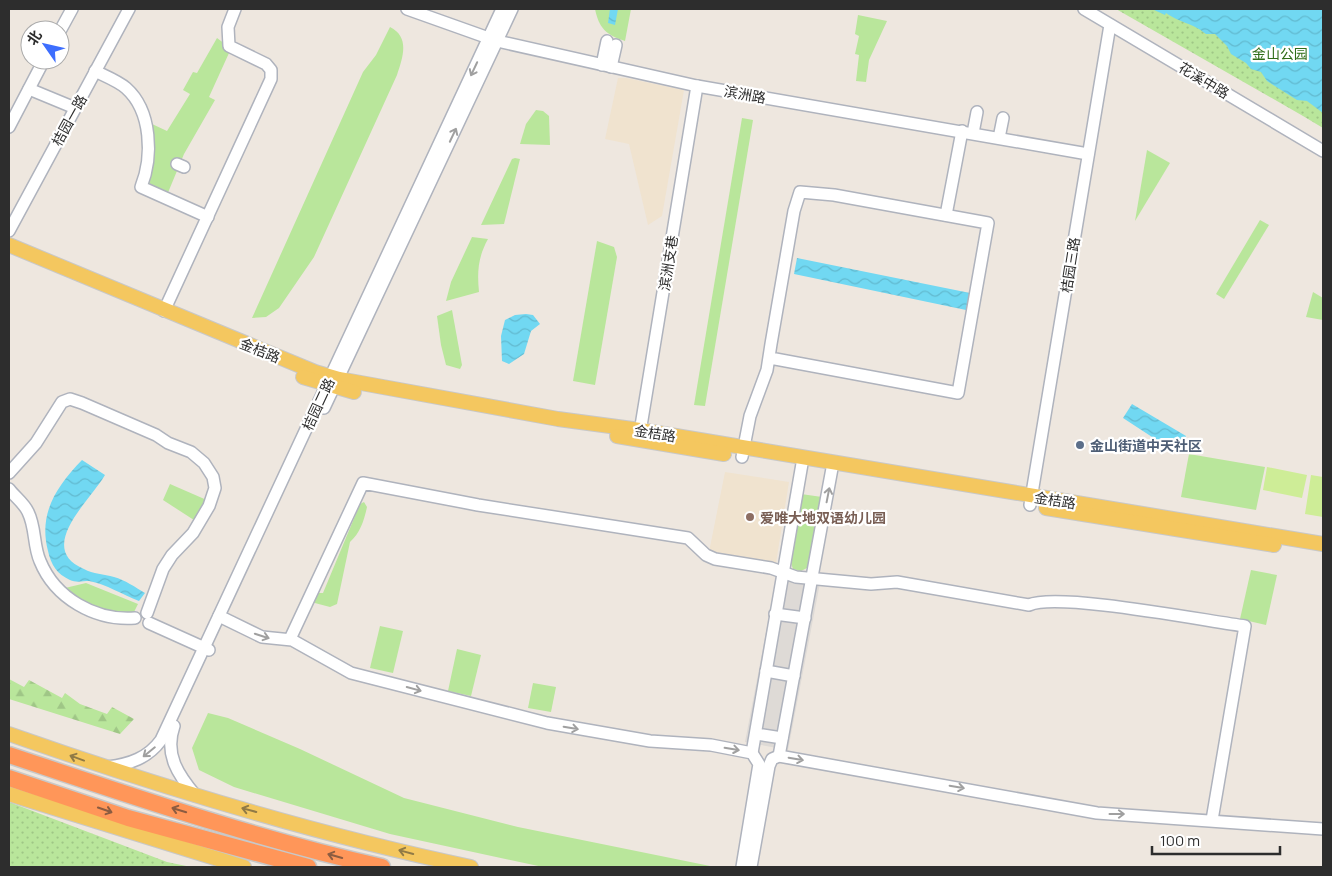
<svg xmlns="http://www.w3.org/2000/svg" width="1332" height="876" font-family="Manrope,'Noto Sans SC',sans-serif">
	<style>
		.education { fill: #f0e3cf }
		.grass { fill: #b9e69b }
		.forest { fill: url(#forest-firs) }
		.park { fill: url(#park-dots) }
		.pitch { fill: #ceed97 }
		.plaza { fill: #dedad6 }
		.water { fill: url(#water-waves) }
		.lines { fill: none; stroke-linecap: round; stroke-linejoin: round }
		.minor-casing { stroke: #afb3bd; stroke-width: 14 }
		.major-casing { stroke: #c8c8c8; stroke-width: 16 }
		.highway-casing { stroke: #c8c8c8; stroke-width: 19 }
		.minor { stroke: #fff; stroke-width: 11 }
		.major { stroke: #f4c75f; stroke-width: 14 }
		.highway { stroke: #ff9659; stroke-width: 16 }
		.oneway { stroke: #a0a0a0 }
		.oneway2 { stroke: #907a46 }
		.oneway3 { stroke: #8c5c41 }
		.service-dot { fill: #5c6f8a; stroke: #fff; stroke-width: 2 }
		.education-dot { fill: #8d6e63; stroke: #fff; stroke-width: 2 }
		.labels { text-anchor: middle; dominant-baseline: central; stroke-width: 4.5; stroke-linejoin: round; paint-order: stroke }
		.park-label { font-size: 14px; fill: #306d19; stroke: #fff }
		.street-label { font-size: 14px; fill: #2d2d2d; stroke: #fff }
		.service-label { font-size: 14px; font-weight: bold; fill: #4e5e75; stroke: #fff; text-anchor: start }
		.education-label { font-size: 14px; font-weight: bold; fill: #785e54; stroke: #fff; text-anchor: start }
	</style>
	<defs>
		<pattern id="forest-firs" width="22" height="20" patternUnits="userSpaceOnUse" patternTransform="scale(1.25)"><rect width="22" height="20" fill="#b9e69b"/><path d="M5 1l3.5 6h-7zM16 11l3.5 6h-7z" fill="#9fc686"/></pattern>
		<pattern id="park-dots" width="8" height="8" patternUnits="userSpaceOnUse" patternTransform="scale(1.25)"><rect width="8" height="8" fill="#b9e69b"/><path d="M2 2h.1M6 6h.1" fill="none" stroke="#9fc686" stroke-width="1.8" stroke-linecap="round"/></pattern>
		<pattern id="water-waves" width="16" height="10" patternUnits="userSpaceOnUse" patternTransform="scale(1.25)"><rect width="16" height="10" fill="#71d8f2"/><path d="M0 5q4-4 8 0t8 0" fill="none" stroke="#62bad0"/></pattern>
	</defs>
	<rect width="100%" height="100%" fill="#eee7df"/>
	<g class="education">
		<polygon points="618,78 626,78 684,90 662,216 648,225 629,144 605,139"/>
		<polygon points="725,472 789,482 776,563 709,552"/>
	</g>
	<g class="grass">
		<path d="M595 9H631L625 41C606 35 599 28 595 9Z"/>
		<polygon points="858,15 887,21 869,60 866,82 856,81 859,55 855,54 859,36 855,34"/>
		<path d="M390 27C410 37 403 57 397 75L314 257 279 308 266 317 252 318 363 72 376 55Z"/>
		<polygon points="217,38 225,44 229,53 209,97 215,100 184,154 167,195 147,184 152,124 167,131 190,94 183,90 193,72 197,73"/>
		<polygon points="536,110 543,111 549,116 550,145 520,144 526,124"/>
		<polygon points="742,118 753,120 705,406 694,405"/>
		<polygon points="1147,150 1170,163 1135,221"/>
		<polygon points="515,158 520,159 504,224 481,225 512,159"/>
		<polygon points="1260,220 1269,225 1224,299 1216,294"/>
		<path d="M472 237 488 239C478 257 477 272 479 292L446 301 451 282Z"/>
		<polygon points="597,241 614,247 617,257 595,385 573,381"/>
		<polygon points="1313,292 1323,298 1323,320 1306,317"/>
		<polygon points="452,310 462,365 460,369 446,365 441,345 437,316"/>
		<polygon points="1189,454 1265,467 1256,510 1181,497"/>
		<polygon points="170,484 209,501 197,522 163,500"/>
		<polygon points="801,494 822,497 811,561 807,568 801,571 793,569 790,560"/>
		<path d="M364 502 367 507C364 521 360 533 350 542L337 604 330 607 311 602 316 593H323L360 504Z"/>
		<polygon points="1251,570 1277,575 1266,625 1240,619"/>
		<path d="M86 583 138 604 133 614C107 612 84 607 65 588Z"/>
		<polygon points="380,626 403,631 393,673 370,668"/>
		<polygon points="457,649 481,655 471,696 448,691"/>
		<polygon points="533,683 556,687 551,712 528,708"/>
		<polygon points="208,713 228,718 300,749 404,798 518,827 715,867 543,867 390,834 234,787 199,770 192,748"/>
	</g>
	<polygon class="forest" points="9,679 24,687 29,680 62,698 65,693 80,704 107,714 112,707 134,719 120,734 9,699"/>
	<g class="park">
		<polygon points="1116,9 1323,9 1323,128 1303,116"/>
		<polygon points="9,802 167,862 191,867 9,867"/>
	</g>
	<g class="pitch">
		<polygon points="1267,467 1307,475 1302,498 1263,490"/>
		<polygon points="1311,475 1323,477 1323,517 1305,514"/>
	</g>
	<polygon class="plaza" points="777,575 820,583 788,750 745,742"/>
	<g class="water">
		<polygon points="610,9 618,9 615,25 608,23"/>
		<path d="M1152 9H1321L1323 11V113L1307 101 1297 100 1267 81 1261 72 1251 69 1246 63 1231 54 1227 46 1215 34H1206C1191 22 1182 24 1166 13L1165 15Z"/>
		<polygon points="797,258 970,293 966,310 794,274"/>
		<polygon points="526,314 533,315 540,324 531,331 524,354 509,364 502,361 501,336 505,320 515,315"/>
		<polygon points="1132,404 1186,436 1175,452 1123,418"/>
		<path d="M82 460 105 475C90 501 35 548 84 569 93 574 104 574 114 577 125 580 135 587 145 593L139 601C123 595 106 584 89 581 83 581 76 583 70 580 57 574 51 565 48 551 38 513 57 486 82 460Z"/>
	</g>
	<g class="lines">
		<defs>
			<g id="minor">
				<polyline points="407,9 497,41 697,86 1088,154"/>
				<polyline points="1084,9 1323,151"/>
				<polyline points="60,31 72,9"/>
				<polyline points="602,65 607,41"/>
				<polyline points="611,67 616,45"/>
				<path d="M95 71C105 76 118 81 126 88 152 111 153 157 141 187L208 217"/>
				<polyline points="29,89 75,108"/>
				<polyline points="9,127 44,60"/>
				<polyline points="973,133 977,112"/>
				<polyline points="999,138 1003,118"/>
				<polyline points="177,164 184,167"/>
				<polyline points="946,215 962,131"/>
				<polyline points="9,231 129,9"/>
				<polyline points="164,311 271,79 271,70 266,64 229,46 228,27 235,9"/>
				<polyline points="324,408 512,9"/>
				<polyline points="639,438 697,86"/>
				<polyline points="742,457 750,416 767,370 771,344 794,211 800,192 834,195 988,223 958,393 770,358"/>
				<polyline points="9,473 36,443 62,402 70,399 82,403 156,435 168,443 191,452 204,463 213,477 215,488 209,506 193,533 172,555 163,569 147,613"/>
				<path d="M9 489C15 497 24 503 28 512 36 528 33 545 40 561 55 598 95 621 135 618"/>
				<polyline points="1030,505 1110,25"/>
				<polyline points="775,614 805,618"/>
				<polyline points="219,616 262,637 292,640 351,673 547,723 650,741 711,745 752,753 759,764 742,867"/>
				<polyline points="149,623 209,650"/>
				<path d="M290 639 363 483 478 505 688 538 706 555 715 559 771 568 796 577 871 584 897 582 1029 605C1058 592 1206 621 1245 626L1212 820"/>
				<polyline points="766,671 794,676"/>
				<path d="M174 726C164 754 178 775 196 796"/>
				<polyline points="756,734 782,738"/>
				<polyline points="752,753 803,458"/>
				<polyline points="779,756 833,463"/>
				<path d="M108 767C130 764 148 758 161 740L502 9"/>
				<polyline points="751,867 769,766 772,759 779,756 1097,813 1323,829"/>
			</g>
			<g id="major">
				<polyline points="9,245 315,372 339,379 558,419 640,430 1323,544"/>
				<polyline points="303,377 354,392"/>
				<polyline points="617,436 724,454"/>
				<polyline points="1046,508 1274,545"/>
				<path d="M9 734C160 787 314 834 471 867"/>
				<polyline points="9,794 244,867"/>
			</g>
			<g id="highway">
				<path d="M9 755C132 796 256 839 382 867"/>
				<polyline points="9,778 128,818 308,867"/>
			</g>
		</defs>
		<use href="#minor" class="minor-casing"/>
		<use href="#major" class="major-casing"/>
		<use href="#highway" class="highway-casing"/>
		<use href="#minor" class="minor"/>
		<use href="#major" class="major"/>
		<use href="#highway" class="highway"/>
	</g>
	<defs><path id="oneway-shaft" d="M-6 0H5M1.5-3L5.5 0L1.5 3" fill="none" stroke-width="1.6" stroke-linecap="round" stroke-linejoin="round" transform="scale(1.25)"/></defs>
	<g class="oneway">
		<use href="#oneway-shaft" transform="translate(474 69) rotate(115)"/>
		<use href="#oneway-shaft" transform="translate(453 135) rotate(-65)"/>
		<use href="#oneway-shaft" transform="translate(828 495) rotate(-79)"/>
		<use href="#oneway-shaft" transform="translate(262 636) rotate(18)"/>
		<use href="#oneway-shaft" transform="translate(414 689) rotate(15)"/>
		<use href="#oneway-shaft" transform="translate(571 728) rotate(10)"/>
		<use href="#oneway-shaft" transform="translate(732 749) rotate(9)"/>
		<use href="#oneway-shaft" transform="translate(149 752) rotate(141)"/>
		<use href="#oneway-shaft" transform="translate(796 759) rotate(10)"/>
		<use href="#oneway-shaft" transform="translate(957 787) rotate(10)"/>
		<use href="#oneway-shaft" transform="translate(1117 814)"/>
	</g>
	<g class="oneway2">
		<use href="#oneway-shaft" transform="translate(77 758) rotate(-160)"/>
		<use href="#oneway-shaft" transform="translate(249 810) rotate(-165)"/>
		<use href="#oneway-shaft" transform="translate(406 852) rotate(-165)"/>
	</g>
	<g class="oneway3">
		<use href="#oneway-shaft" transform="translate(105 810) rotate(19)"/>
		<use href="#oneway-shaft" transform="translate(179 810) rotate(-163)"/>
		<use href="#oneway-shaft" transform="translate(335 856) rotate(-164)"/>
	</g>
	<circle class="service-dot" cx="1080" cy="445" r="5"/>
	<circle class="education-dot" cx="750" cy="517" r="5"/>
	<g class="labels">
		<g class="park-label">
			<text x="1280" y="53">金山公园</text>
		</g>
		<g class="street-label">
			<text transform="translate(1204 80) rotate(31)">花溪中路</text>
			<text transform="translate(745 94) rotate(10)">滨洲路</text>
			<text transform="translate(69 120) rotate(-61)">桔园一路</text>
			<text transform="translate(668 263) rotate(-81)">滨洲支巷</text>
			<text transform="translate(1070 265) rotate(-81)">桔园三路</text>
			<text transform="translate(260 350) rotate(22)">金桔路</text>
			<text transform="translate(318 404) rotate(-65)">桔园二路</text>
			<text transform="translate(655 433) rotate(9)">金桔路</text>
			<text transform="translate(1055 500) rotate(9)">金桔路</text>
		</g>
		<g class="service-label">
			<text x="1090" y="445">金山街道中天社区</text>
		</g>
		<g class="education-label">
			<text x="760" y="517">爱唯大地双语幼儿园</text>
		</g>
	</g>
	<rect width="1332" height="876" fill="none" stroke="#2d2d2d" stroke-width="20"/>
	<g transform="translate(45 45) rotate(304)"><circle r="24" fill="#ffffff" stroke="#ababab"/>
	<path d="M0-4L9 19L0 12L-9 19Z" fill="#3d6efe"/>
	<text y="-8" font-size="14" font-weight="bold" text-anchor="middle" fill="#2d2d2d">北</text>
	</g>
	<path d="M1152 846v8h128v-8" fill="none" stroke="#2d2d2d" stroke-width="2.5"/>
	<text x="1160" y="846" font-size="15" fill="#2d2d2d" stroke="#ffffff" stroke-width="4" paint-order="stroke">100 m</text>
</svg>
